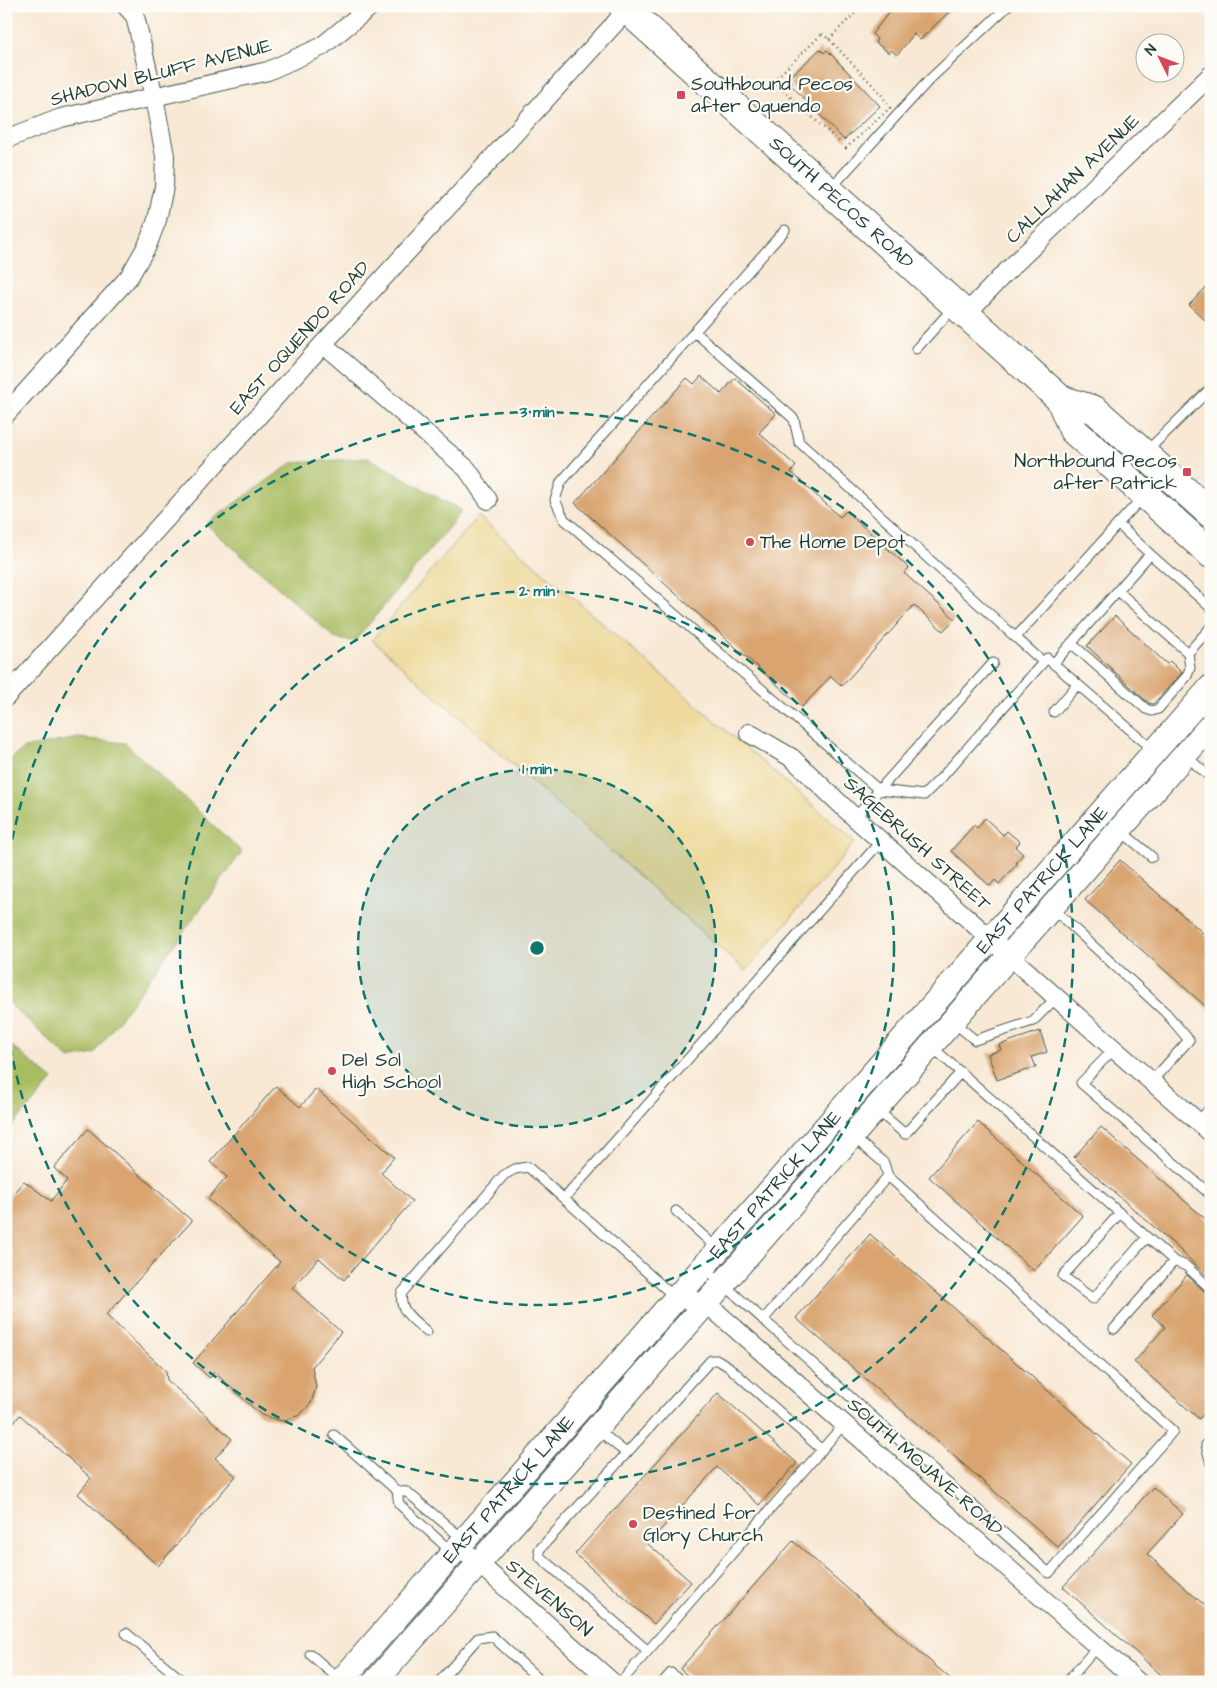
<svg xmlns="http://www.w3.org/2000/svg" width="1217" height="1688" font-family="'Architects Daughter',sans-serif">
  <style>
    .green { fill: #a8bc61; stroke: #647c4a }
    .sand { fill: #eeda9e; stroke: #868c69 }
    .building { fill: #d9a470 }
    .lines { fill: none; stroke-linecap: round; stroke-linejoin: round }
    .service-casing { stroke: #40574c; stroke-width: 11 }
    .minor-casing { stroke: #40574c; stroke-width: 20 }
    .secondary-casing { stroke: #40574c; stroke-width: 26 }
    .primary-casing { stroke: #40574c; stroke-width: 30 }
    .path { stroke: #40574c; stroke-width: 2.5; stroke-dasharray: 1 4; stroke-linecap: butt }
    .service { stroke: #fff; stroke-width: 9 }
    .minor { stroke: #fff; stroke-width: 18 }
    .secondary { stroke: #fff; stroke-width: 24 }
    .primary { stroke: #fff; stroke-width: 28 }
    .ring { fill: none; stroke: #0f766e; stroke-width: 2.5; stroke-dasharray: 9 6 }
    .poi-dot { fill: #d1495b; stroke: #fdfcf7; stroke-width: 2 }
    .labels { text-anchor: middle; dominant-baseline: central; stroke-width: 4.5; stroke-linejoin: round; paint-order: stroke }
    .street-label { font-size: 19px; fill: #1f3d34; stroke: #fdfcf7 }
    .poi-label { font-size: 19px; fill: #1f3d34; stroke: #fdfcf7; text-anchor: start }
    .centre { fill: #0f766e; stroke: #fdfcf7; stroke-width: 2.5 }
    .ring-label { font-size: 15px; text-anchor: middle; font-weight: bold; fill: #0f766e; stroke: #fdfcf7; stroke-width: 4.5; stroke-linejoin: round; paint-order: stroke }
  </style>
  <rect width="100%" height="100%" fill="#fdfcf7"/>
  <filter id="ink" filterUnits="userSpaceOnUse"><feTurbulence type="fractalNoise" baseFrequency=".02" numOctaves="2"/><feDisplacementMap in="SourceGraphic" scale="10" xChannelSelector="R" yChannelSelector="G"/><feConvolveMatrix kernelMatrix="1 2 1 2 8 2 1 2 1" color-interpolation-filters="sRGB"/></filter>
  <filter id="wash" filterUnits="userSpaceOnUse"><feTurbulence type="fractalNoise" baseFrequency=".0096" numOctaves="4" result="noise"/><feDisplacementMap in="SourceGraphic" scale="20" xChannelSelector="R" yChannelSelector="G"/><feGaussianBlur stdDeviation="1.12" result="paint"/><feColorMatrix in="noise" values="0 0 0 0 0 0 0 0 0 0 0 0 0 0 0 0 0 1.4 0 .05"/><feComposite in="paint" operator="in"/></filter>
  <g filter="url(#wash)">
    <rect width="100%" height="100%" fill="#f8e8d4"/>
    <path class="green" d="M369 458 462 511 355 641 336 639 206 524 292 463Z
      M78 738 125 743 242 852 94 1054 69 1059 15 1009 6 998V763L24 748Z
      M6 1041 53 1080 6 1133Z"/>
    <path class="sand" d="M478 516 855 842 746 971 372 640Z"/>
    <g id="blocks">
      <path class="building" d="M894 6H955L920 40 914 34 897 55 891 50 889 53 875 42 877 39 872 34Z
        M820 49 824 53 827 50 880 106 844 140 791 85 793 82 789 78Z
        M1211 282V326L1189 305Z
        M701 376 721 394 735 378 776 414 759 433 796 466 791 472 840 517 846 511 909 568 904 573 955 619 943 631 914 605 842 686 831 676 802 707 575 503 687 378 694 384Z
        M1115 616 1167 664 1170 661 1182 673 1153 704 1149 703 1144 699 1087 646Z
        M985 818 1003 835 1007 831 1020 842 1015 847 1023 854 1016 862 1017 864 999 884 995 880 990 886 951 851 974 825 977 828Z
        M1120 860 1211 940V1011L1085 900Z
        M1040 1031 1047 1052 1032 1057 1036 1067 997 1080 988 1054 1001 1050 999 1045Z
        M276 1086 300 1107 316 1089 394 1157 381 1173 412 1201 344 1280 319 1258 292 1288 341 1332 312 1367 316 1387 311 1403 300 1415 282 1421 261 1415 214 1372 210 1378 193 1363 280 1262 208 1199 227 1177 210 1162Z
        M978 1122 1083 1216 1034 1271 929 1177Z
        M1101 1127 1211 1224V1280L1177 1247 1074 1157Z
        M88 1129 192 1221 106 1315 166 1371 167 1380 232 1439 215 1458 236 1476 158 1566 78 1494 91 1478 20 1415 6 1432V1201L24 1181 51 1201 67 1180 54 1168Z
        M870 1234 1131 1464 1058 1547 796 1318Z
        M1187 1275 1207 1294 1211 1295V1406L1199 1419 1134 1362 1165 1327 1152 1315Z
        M718 1393 797 1463 759 1505 717 1467 648 1544 691 1582 654 1624 575 1554Z
        M1153 1487 1183 1514 1147 1554 1211 1611V1670L1200 1682H1169L1063 1587Z
        M793 1541 954 1682H695L680 1669Z"/>
    </g>
  </g>
  <g filter="url(#ink)">
    <use href="#blocks" fill-opacity="0" stroke="#40574c" stroke-width="1"/>
    <g class="lines">
      <defs>
        <path id="service" d="M831 188 929 80 1008 6
          M785 230 561 482 555 500 564 519 879 790 855 818
          M695 332 794 419 799 442 1043 662
          M916 349 953 308
          M1146 452 1211 388
          M1118 524 1143 497
          M1118 591 1188 653 1211 627
          M1016 637 1118 524 1150 554
          M1071 643 1146 709 1152 711 1158 709 1187 676 1190 668 1188 653
          M993 663 879 790 924 795 942 777 1047 658 1155 751
          M1053 664 1150 554 1211 608
          M1054 712 1077 685
          M1185 755 1211 778
          M1121 831 1152 857
          M1052 908 1166 1013 1189 1040 1151 1082
          M952 1021 975 1040 1033 1021 1057 997
          M931 1046 1174 1261 1114 1329
          M1114 1049 1081 1083 1211 1195
          M876 1109 905 1134 961 1072
          M833 1120 884 1163 888 1176
          M1198 1122 1211 1107
          M564 1199 881 841
          M676 1211 719 1250
          M1120 1213 1063 1276 1093 1299 1147 1237
          M1174 1261 1186 1266 1211 1289
          M704 1267 1049 1573 1173 1431 888 1176 763 1320
          M427 1332C415 1321 398 1311 402 1293L504 1175 515 1169 528 1167 676 1298
          M597 1429 626 1453
          M334 1435 397 1491 407 1492 457 1534 459 1546 444 1545 399 1504 397 1491
          M1211 1440 1206 1445 1211 1464
          M126 1633 184 1682
          M648 1651 540 1557 539 1550 711 1360H718L729 1367 822 1450
          M310 1654 340 1680
          M439 1682 478 1638 492 1636 542 1682
          M621 1682 844 1424
          M663 1682 671 1673 681 1682
          M1067 1682 1098 1646"/>
        <path id="minor" d="M6 139 61 118 268 71 321 47 371 6
          M966 314 1003 275 1211 75
          M323 344 467 469 488 500
          M6 414 129 277 147 246 157 220 164 187 165 156 154 97 135 16 126 6
          M6 697 323 344 627 10
          M749 733 792 758 855 818 1114 1049 1211 1133
          M676 1298 706 1303 1138 1682
          M459 1546 612 1682"/>
        <g id="secondary">
          <path id="s1" d="M340 1682 1211 687"/>
          <path d="M375 1682 1211 725"/>
        </g>
        <g id="primary">
          <path id="s2" d="M623 6 1060 399 1095 410 1211 514"/>
          <path d="M1060 399 1073 430 1211 554"/>
        </g>
      </defs>
      <use href="#service" class="service-casing"/>
      <use href="#minor" class="minor-casing"/>
      <use href="#secondary" class="secondary-casing"/>
      <use href="#primary" class="primary-casing"/>
      <path class="path" d="M822 34 829 39 881 94 890 108 846 148 773 81Z
        M829 39 862 6"/>
      <use href="#service" class="service"/>
      <use href="#minor" class="minor"/>
      <use href="#secondary" class="secondary"/>
      <use href="#primary" class="primary"/>
    </g>
  </g>
  <circle cx="537" cy="948" r="179" fill="#0f766e" fill-opacity=".12"/>
  <g class="ring">
    <circle cx="537" cy="948" r="179"/>
    <circle cx="537" cy="948" r="357"/>
    <path d="M7 869A536 536 0 1 1 7 1027"/>
  </g>
  <g class="poi-dot">
    <rect x="676" y="90" width="10" height="10" rx="2.5"/>
    <rect x="1182" y="467" width="10" height="10" rx="2.5"/>
    <circle cx="750" cy="542" r="5"/>
    <circle cx="332" cy="1071" r="5"/>
    <circle cx="633" cy="1524" r="5"/>
  </g>
  <g class="labels">
    <g class="street-label">
      <text transform="translate(161 73) rotate(-14)">SHADOW BLUFF AVENUE</text>
      <text transform="translate(1073 179) rotate(-44)">CALLAHAN AVENUE</text>
      <text stroke="none"><textPath href="#s2" startOffset="294">SOUTH PECOS ROAD</textPath></text>
      <text transform="translate(300 338) rotate(-48)">EAST OQUENDO ROAD</text>
      <text transform="translate(917 844) rotate(42)">SAGEBRUSH STREET</text>
      <text stroke="none"><textPath href="#s1" startOffset="1066">EAST PATRICK LANE</textPath></text>
      <text stroke="none"><textPath href="#s1" startOffset="661">EAST PATRICK LANE</textPath></text>
      <text transform="translate(925 1467) rotate(41)">SOUTH MOJAVE ROAD</text>
      <text stroke="none"><textPath href="#s1" startOffset="256">EAST PATRICK LANE</textPath></text>
      <text transform="translate(549 1598) rotate(41)">STEVENSON</text>
    </g>
    <g class="poi-label">
      <text x="691" y="84">Southbound Pecos<tspan x="691" dy="22">after Oquendo</tspan></text>
      <text x="1177" y="461" text-anchor="end">Northbound Pecos<tspan x="1177" dy="22">after Patrick</tspan></text>
      <text x="760" y="542">The Home Depot</text>
      <text x="342" y="1060">Del Sol<tspan x="342" dy="22">High School</tspan></text>
      <text x="643" y="1513">Destined for<tspan x="643" dy="22">Glory Church</tspan></text>
    </g>
  </g>
  <circle cx="537" cy="948" r="8" class="centre"/>
  <g class="ring-label">
    <text x="537" y="417">3 min</text>
    <text x="537" y="596">2 min</text>
    <text x="537" y="774">1 min</text>
  </g>
  <rect width="1217" height="1688" fill="none" stroke="#fdfcf7" stroke-width="25"/>
  <g transform="translate(1160 58) rotate(312)"><circle r="24" fill="#fdfcf7" stroke="#a4b0a9"/>
  <path d="M0-4L9 19L0 12L-9 19Z" fill="#d1495b"/>
  <text y="-8" font-size="14" font-weight="bold" text-anchor="middle" fill="#1f3d34">N</text>
  </g>
</svg>
